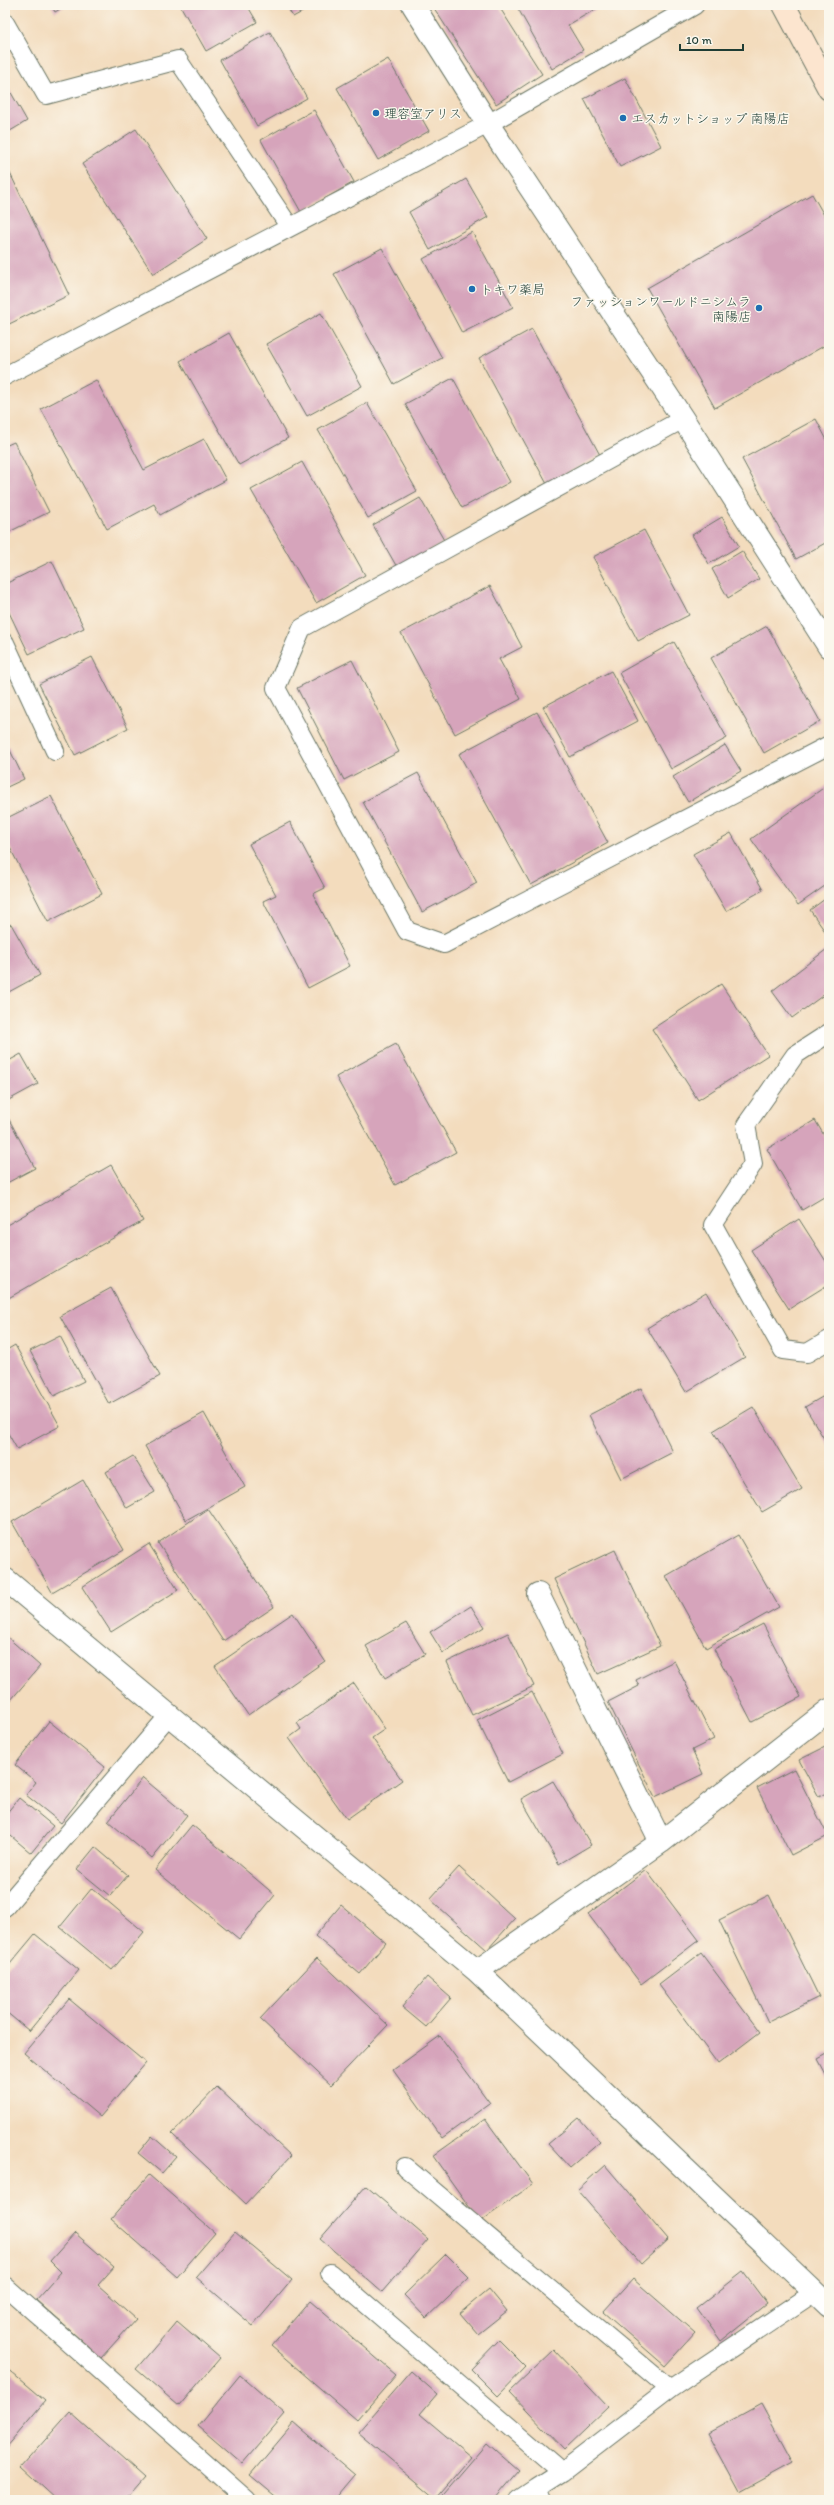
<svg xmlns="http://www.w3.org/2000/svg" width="834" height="2505" font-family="Itim,'Klee One',sans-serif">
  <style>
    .building { fill: #d6a4bb }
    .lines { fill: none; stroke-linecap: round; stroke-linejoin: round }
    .lane-casing { stroke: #697564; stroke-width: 20 }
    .street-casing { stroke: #697564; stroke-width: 24 }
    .secondary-casing { stroke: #697564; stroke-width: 24 }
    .lane { stroke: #fff; stroke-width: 18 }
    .street { stroke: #fff; stroke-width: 22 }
    .secondary { stroke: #fce5cf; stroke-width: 22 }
    .poi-dot { fill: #1f6fb2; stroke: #fbf7ec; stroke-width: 1.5 }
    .labels { text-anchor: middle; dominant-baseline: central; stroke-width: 3; stroke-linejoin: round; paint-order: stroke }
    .poi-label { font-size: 13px; fill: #1f3d34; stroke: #fbf7ec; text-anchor: start }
  </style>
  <rect width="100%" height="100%" fill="#fbf7ec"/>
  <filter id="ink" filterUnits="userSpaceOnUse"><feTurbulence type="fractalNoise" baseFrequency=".025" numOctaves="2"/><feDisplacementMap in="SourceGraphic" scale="8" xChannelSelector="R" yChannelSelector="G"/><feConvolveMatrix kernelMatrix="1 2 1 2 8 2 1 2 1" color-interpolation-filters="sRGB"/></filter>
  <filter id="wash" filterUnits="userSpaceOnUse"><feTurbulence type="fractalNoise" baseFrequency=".012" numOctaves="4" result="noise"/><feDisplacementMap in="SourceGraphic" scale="16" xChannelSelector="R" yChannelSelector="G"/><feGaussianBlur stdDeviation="0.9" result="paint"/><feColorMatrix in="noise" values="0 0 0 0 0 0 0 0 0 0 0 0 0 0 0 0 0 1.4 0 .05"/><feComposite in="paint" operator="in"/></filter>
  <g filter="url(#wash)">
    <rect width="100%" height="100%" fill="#f3dcbd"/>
    <g id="blocks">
      <path class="building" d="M51 5H67L55 12Z
        M180 5H247L257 22 206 51Z
        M286 5H315L293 17Z
        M432 5H498L542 74 496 104Z
        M516 5H594L596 9 568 25 583 50 552 69Z
        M270 32 307 98 257 126 220 60Z
        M388 59 429 131 378 160 337 88Z
        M625 78 661 146 620 167 584 99Z
        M5 82 27 121 5 134Z
        M314 110 354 182 301 212 261 140Z
        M136 129 207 239 153 274 82 164Z
        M5 163 69 295 5 326Z
        M466 179 488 217 430 250 409 212Z
        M812 194 829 224V343L715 408 647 288Z
        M472 232 513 307 462 333 423 259Z
        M382 248 442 358 394 384 334 274Z
        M321 313 362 386 307 416 266 344Z
        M532 329 600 455 547 484 479 358Z
        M229 333 288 438 239 465 180 361Z
        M453 378 510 482 462 508 405 404Z
        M96 380 144 470 204 439 226 480 160 515 154 504 107 529 41 409Z
        M367 403 417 491 368 518 318 430Z
        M816 419 829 444V541L796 559 742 459Z
        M14 442 49 512 5 534V446Z
        M302 462 365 575 316 603 251 490Z
        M420 498 445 542 398 569 373 525Z
        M722 517 739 546 709 564 692 535Z
        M644 530 689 615 638 641 593 557Z
        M742 551 759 579 728 598 712 569Z
        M52 561 84 628 29 654 5 604V584Z
        M490 586 522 647 499 659 521 699 455 734 401 633Z
        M767 626 820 721 764 753 711 658Z
        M674 642 727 738 671 769 619 673Z
        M92 657 128 728 75 755 39 684Z
        M352 660 399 752 344 780 297 688Z
        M611 671 638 721 570 757 543 707Z
        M537 712 608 843 531 885 459 754Z
        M725 745 741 771 688 802 673 777Z
        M8 746 24 779 5 788V748Z
        M418 773 477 883 422 912 363 802Z
        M829 784V883L798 905 751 839Z
        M51 796 102 894 48 922 5 838V819Z
        M290 822 325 888 313 894 350 966 308 988 263 901 276 895 249 844Z
        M731 833 763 890 726 911 693 854Z
        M829 896V937L810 910Z
        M11 924 40 975 5 994V928Z
        M827 949 829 991 792 1018 772 991Z
        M721 984 768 1055 698 1100 652 1029Z
        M396 1044 456 1152 395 1185 336 1077Z
        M21 1054 38 1084 5 1102V1063Z
        M5 1112 35 1168 5 1184Z
        M815 1120 829 1144V1194L802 1210 767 1149Z
        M111 1165 143 1221 5 1300V1226Z
        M799 1219 829 1266V1284L789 1309 751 1250Z
        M111 1288 160 1376 109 1404 60 1316Z
        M706 1292 745 1357 686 1392 647 1328Z
        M60 1336 84 1381 54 1396 30 1351Z
        M15 1345 60 1426 17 1449 5 1428V1351Z
        M641 1388 673 1452 621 1479 589 1415Z
        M829 1393V1447L805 1407Z
        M753 1407 802 1489 762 1512 713 1431Z
        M204 1413 245 1487 186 1520 145 1446Z
        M133 1456 155 1492 127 1508 106 1472Z
        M83 1480 124 1550 52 1592 12 1522Z
        M208 1509 274 1607 223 1641 158 1543Z
        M738 1535 779 1607 706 1648 666 1576Z
        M149 1544 178 1590 111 1632 82 1587Z
        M615 1550 660 1646 598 1674 554 1579Z
        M471 1606 484 1627 443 1653 430 1632Z
        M293 1613 325 1661 248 1715 215 1666Z
        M406 1623 425 1654 385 1678 366 1646Z
        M763 1624 801 1697 752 1722 714 1649Z
        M508 1633 534 1686 472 1715 447 1662Z
        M6 1636 40 1666 10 1701 5 1696Z
        M674 1661 714 1739 692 1750 703 1774 655 1797 608 1702 639 1686 636 1680Z
        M354 1683 385 1729 372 1738 402 1780 347 1819 289 1738 301 1729 297 1723Z
        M532 1692 563 1754 508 1782 477 1720Z
        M49 1721 105 1767 61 1823 26 1795 36 1782 15 1765Z
        M829 1745V1791L819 1797 799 1760Z
        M794 1769 828 1836 791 1855 757 1788Z
        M143 1778 187 1815 152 1858 108 1821Z
        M553 1781 591 1845 559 1864 521 1799Z
        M19 1798 53 1826 31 1853 5 1831V1815Z
        M192 1825 275 1895 239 1939 155 1870Z
        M95 1847 128 1875 110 1896 77 1869Z
        M459 1867 515 1919 487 1950 430 1899Z
        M646 1870 699 1940 641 1984 588 1914Z
        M92 1888 144 1932 112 1970 60 1927Z
        M769 1895 819 1997 768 2022 719 1920Z
        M341 1905 386 1943 360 1974 315 1936Z
        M35 1934 79 1970 29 2031 5 2011V1970Z
        M701 1953 760 2032 718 2064 659 1985Z
        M317 1958 388 2025 331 2085 260 2019Z
        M427 1977 451 1998 426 2027 402 2007Z
        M69 1999 146 2063 100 2117 24 2053Z
        M440 2036 490 2103 442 2138 393 2070Z
        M829 2053V2080L818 2059Z
        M217 2087 291 2156 246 2204 172 2134Z
        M579 2118 600 2142 570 2168 548 2144Z
        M485 2119 533 2184 480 2222 433 2156Z
        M152 2136 176 2157 162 2173 138 2153Z
        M605 2165 668 2239 641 2264 577 2190Z
        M149 2175 215 2233 177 2277 111 2219Z
        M366 2186 428 2239 382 2292 320 2239Z
        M235 2232 292 2280 253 2326 196 2277Z
        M75 2233 114 2267 98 2285 136 2319 101 2358 36 2300 61 2272 50 2261Z
        M446 2254 469 2277 426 2318 404 2295Z
        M743 2272 767 2304 721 2341 697 2308Z
        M633 2279 695 2333 665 2366 603 2312Z
        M489 2289 507 2311 478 2334 460 2313Z
        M310 2301 396 2375 357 2420 271 2346Z
        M177 2321 220 2358 179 2406 136 2369Z
        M499 2340 526 2367 498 2396 471 2369Z
        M554 2350 608 2407 564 2449 510 2392Z
        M5 2367 45 2401 5 2448Z
        M411 2371 437 2394 420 2414 471 2457 436 2498 358 2432Z
        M240 2375 285 2414 242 2464 198 2426Z
        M761 2404 793 2463 740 2492 708 2433Z
        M70 2412 144 2478 125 2500H57L21 2467Z
        M294 2423 355 2475 334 2500H280L250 2475Z
        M487 2443 519 2471 494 2500H438Z"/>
    </g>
  </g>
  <g filter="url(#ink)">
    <use href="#blocks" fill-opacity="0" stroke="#697564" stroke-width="1"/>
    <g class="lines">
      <defs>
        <path id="lane" d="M5 23 46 95 178 60 289 226
          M5 376 488 124 695 5
          M683 419 302 628 276 688 407 931 444 944 829 745
          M5 643 55 751
          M829 1033 795 1055 746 1125 753 1164 713 1225 783 1350 807 1353 829 1340
          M5 1907 170 1714
          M405 2167 670 2389
          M330 2273 562 2472
          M5 2286 247 2500
          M519 2500 537 2488
          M542 2500 537 2488 562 2472 670 2389 815 2292"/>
        <path id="street" d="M413 5 488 124 683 419 829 647
          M5 1579 477 1971 829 2306
          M538 1594 661 1842
          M477 1971 661 1842 829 1710"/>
        <path id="secondary" d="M784 5 829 89"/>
      </defs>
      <use href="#lane" class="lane-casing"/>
      <use href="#street" class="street-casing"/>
      <use href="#secondary" class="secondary-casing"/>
      <use href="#lane" class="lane"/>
      <use href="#street" class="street"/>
      <use href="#secondary" class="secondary"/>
    </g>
  </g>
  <g class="poi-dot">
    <circle cx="376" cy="113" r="4"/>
    <circle cx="623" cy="118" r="4"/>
    <circle cx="472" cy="289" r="4"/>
    <circle cx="759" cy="308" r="4"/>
  </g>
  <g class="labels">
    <g class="poi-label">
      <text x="384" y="113">理容室アリス</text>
      <text x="631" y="118">エスカットショップ 南陽店</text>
      <text x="480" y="289">トキワ薬局</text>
      <text x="751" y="301" text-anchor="end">ファッションワールドニシムラ<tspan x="751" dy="15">南陽店</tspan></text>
    </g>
  </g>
  <rect width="834" height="2505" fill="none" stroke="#fbf7ec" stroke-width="20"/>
  <path d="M680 44v6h63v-6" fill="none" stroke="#1f3d34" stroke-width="2"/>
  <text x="686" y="44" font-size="12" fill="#1f3d34" stroke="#fbf7ec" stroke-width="3" paint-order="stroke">10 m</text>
</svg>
